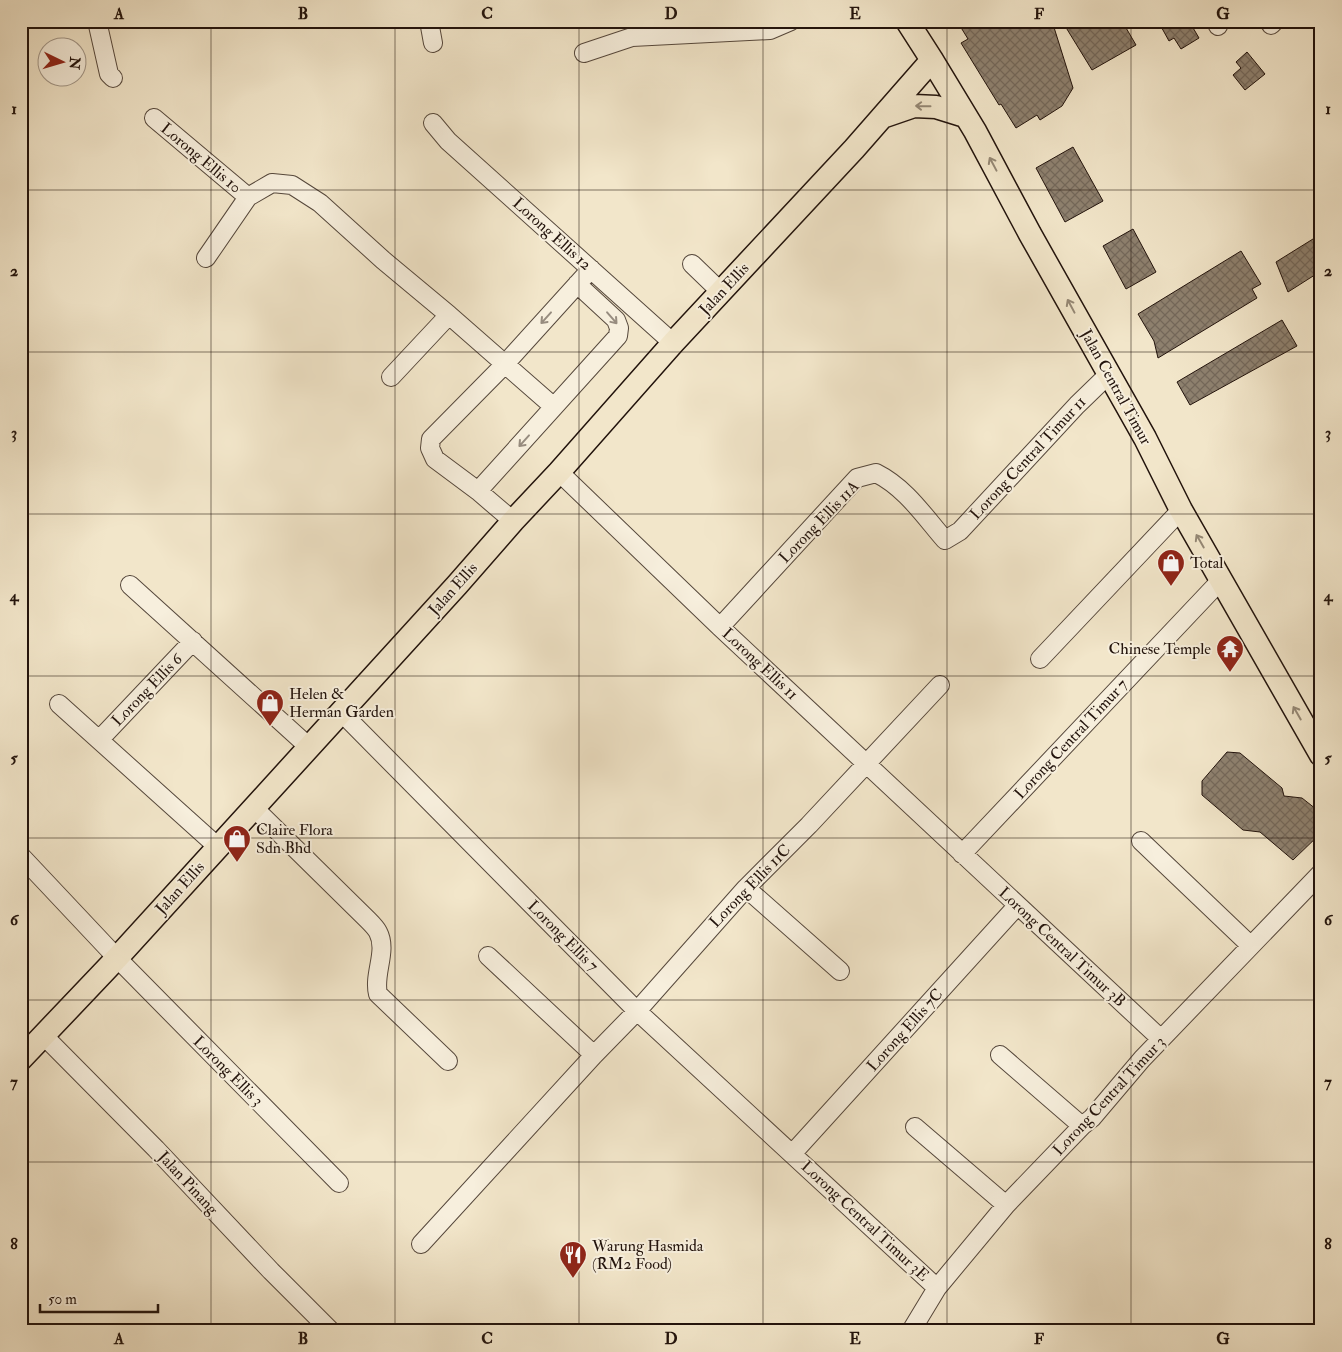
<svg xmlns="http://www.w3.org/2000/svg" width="1342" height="1352" font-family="'IM FELL Double Pica',serif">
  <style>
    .building { fill: url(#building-cross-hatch); stroke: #22130c }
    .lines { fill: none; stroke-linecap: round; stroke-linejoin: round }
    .minor-casing { stroke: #56483c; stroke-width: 20 }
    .major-casing { stroke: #22130c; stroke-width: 25 }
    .minor { stroke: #f7efdd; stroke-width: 18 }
    .major { stroke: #f2e6ca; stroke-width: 22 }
    .oneway { stroke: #948774 }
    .oneway2 { stroke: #978c7f }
    .grid { fill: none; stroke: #22130c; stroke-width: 1; stroke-opacity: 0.55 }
    .labels { text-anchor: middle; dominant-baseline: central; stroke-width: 4; stroke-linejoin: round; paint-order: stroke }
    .street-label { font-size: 16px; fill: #22130c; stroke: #f7efdd }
    .poi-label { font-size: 16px; fill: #22130c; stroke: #f7efdd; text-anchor: start }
    .neatline { fill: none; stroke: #22130c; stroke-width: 2 }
    .grid-label { font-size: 16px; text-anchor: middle; font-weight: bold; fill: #22130c }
  </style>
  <defs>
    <pattern id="building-cross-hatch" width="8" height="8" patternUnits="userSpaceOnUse" patternTransform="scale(1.25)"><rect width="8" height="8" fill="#8e816f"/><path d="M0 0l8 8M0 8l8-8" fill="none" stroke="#74685a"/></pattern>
  </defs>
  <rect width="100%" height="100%" fill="#f2e6ca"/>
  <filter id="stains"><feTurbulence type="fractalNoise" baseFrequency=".004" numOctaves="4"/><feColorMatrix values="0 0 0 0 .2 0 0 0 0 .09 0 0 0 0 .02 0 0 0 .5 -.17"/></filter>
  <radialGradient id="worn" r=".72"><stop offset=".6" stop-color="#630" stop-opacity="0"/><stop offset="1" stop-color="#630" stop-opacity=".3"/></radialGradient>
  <path class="building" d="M957 21H983L986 26 994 21H1052L1073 88 1062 106 1040 120 1037 115 1016 128 1001 104 999 105 961 43 968 39Z
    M1062 21H1122L1136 45 1092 70Z
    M1158 21H1189L1199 38 1181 49 1174 38 1169 41Z
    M1247 52 1265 74 1245 90 1233 75 1241 68 1236 62Z
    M1073 147 1103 201 1065 222 1036 168Z
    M1133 229 1156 272 1126 289 1103 246Z
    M1321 234V271L1288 292 1276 262Z
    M1241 251 1261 284 1252 289 1257 298 1158 358 1154 341 1138 314Z
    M1282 320 1297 346 1190 405 1177 382Z
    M1227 752 1240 753 1282 788 1284 796 1302 798 1321 813V833L1293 860 1260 832 1243 830 1202 795V781Z"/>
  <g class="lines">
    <defs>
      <path id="minor" d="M97 21 109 74 113 78
        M429 21 433 43
        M1216 21 1218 26
        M1271 25 1275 21
        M584 53 632 37 770 30 791 21
        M154 118 248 197
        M433 123 448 141 673 343
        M206 258 248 197 272 183 292 185 320 203 383 260 449 315 554 407
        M692 264 721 292
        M391 377 449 315
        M559 472 720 627 1161 1039
        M478 491 618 336 619 328 616 320 577 284
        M513 521 478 491 435 459 430 448 431 439 505 364 591 269
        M130 585 309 747
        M720 627 857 478 876 473C906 488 924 516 945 540L960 531 1077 405 1109 374
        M1040 659 1181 510
        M59 704 218 847
        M341 712 637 1011 937 1288
        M100 739 193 641
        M253 807 368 920C371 923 376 928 378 932 388 951 373 974 378 994L448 1061
        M1141 841 1250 945
        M962 854 1222 579
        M21 856 117 958 339 1183
        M746 888 840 971
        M488 956 594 1055
        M43 1035 156 1149 271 1271 331 1331
        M1000 1055 1082 1126
        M915 1127 1006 1205
        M792 1154 1017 906
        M421 1244 594 1055 637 1011 746 888 809 825 940 685
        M911 1331 937 1288 1006 1205 1082 1126 1092 1118 1142 1059 1321 873"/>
      <path id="major" d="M907 21 932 60 975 131 1030 234 1145 438 1181 510 1321 755
        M882 117 914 106 936 107 965 116
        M21 1059 117 958 457 585 513 521 559 472 673 343 854 149 932 60"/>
    </defs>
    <use href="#minor" class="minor-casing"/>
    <use href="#major" class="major-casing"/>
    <use href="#minor" class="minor"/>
    <use href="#major" class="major"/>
  </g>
  <defs><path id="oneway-shaft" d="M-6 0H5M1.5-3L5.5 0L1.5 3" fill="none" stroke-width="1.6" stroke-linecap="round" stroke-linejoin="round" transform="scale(1.25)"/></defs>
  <g class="oneway">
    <use href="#oneway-shaft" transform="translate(923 106) rotate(-179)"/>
    <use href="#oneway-shaft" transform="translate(993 164) rotate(-118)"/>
    <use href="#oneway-shaft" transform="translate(1071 306) rotate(-118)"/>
    <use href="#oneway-shaft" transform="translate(1200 541) rotate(-120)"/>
    <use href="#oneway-shaft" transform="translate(1297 713) rotate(-120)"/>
  </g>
  <g class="oneway2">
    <use href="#oneway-shaft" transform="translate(546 318) rotate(132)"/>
    <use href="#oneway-shaft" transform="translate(612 318) rotate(49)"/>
    <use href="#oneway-shaft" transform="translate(524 441) rotate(132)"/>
  </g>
  <path class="grid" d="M211 21V1331M395 21V1331M579 21V1331M763 21V1331M947 21V1331M1131 21V1331M21 190H1321M21 352H1321M21 514H1321M21 676H1321M21 838H1321M21 1000H1321M21 1162H1321"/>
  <defs>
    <symbol id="shop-pin" viewBox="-11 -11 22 30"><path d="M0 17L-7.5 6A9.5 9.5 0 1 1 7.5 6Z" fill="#8f2418" stroke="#f7efdd"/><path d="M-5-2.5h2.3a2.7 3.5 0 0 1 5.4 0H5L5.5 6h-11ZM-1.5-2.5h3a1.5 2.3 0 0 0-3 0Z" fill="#fff"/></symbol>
    <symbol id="temple-pin" viewBox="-11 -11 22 30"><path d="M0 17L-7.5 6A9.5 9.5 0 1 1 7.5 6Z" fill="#8f2418" stroke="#f7efdd"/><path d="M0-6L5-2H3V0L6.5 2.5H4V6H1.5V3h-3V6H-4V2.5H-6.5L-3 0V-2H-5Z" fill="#fff"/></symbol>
    <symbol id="restaurant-pin" viewBox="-11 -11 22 30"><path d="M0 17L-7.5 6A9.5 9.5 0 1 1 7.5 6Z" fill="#8f2418" stroke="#f7efdd"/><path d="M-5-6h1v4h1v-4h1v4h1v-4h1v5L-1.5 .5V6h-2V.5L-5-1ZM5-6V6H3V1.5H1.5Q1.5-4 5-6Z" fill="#fff"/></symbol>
  </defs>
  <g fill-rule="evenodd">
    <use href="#shop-pin" x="1155" y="547" width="32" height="43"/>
    <use href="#temple-pin" x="1214" y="633" width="32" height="43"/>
    <use href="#shop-pin" x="254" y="687" width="32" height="43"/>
    <use href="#shop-pin" x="221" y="823" width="32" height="43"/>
    <use href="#restaurant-pin" x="557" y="1239" width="32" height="43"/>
  </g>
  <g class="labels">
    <g class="street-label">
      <text transform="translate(201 158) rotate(40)">Lorong Ellis 10</text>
      <text transform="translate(552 234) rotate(42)">Lorong Ellis 12</text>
      <text transform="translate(724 289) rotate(-47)">Jalan Ellis</text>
      <text transform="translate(1116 387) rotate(61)">Jalan Central Timur</text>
      <text transform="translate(1028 458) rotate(-47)">Lorong Central Timur 11</text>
      <text transform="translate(819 522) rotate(-46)">Lorong Ellis 11A</text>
      <text transform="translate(453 589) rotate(-48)">Jalan Ellis</text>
      <text transform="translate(760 664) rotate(43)">Lorong Ellis 11</text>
      <text transform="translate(147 690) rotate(-46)">Lorong Ellis 6</text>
      <text transform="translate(1071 739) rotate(-47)">Lorong Central Timur 7</text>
      <text transform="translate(750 886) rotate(-46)">Lorong Ellis 11C</text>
      <text transform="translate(180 888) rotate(-48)">Jalan Ellis</text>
      <text transform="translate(563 936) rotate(45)">Lorong Ellis 7</text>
      <text transform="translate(1062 947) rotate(43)">Lorong Central Timur 3B</text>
      <text transform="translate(905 1030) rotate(-48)">Lorong Ellis 7C</text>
      <text transform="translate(228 1071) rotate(45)">Lorong Ellis 3</text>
      <text transform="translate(1109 1096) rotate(-47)">Lorong Central Timur 3</text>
      <text transform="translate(188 1183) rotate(47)">Jalan Pinang</text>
      <text transform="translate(865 1221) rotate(43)">Lorong Central Timur 3E</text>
    </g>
    <g class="poi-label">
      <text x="1190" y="563">Total</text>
      <text x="1211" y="649" text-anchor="end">Chinese Temple</text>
      <text x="289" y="694">Helen &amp;<tspan x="289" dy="18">Herman Garden</tspan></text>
      <text x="256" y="830">Claire Flora<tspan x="256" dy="18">Sdn Bhd</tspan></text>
      <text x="592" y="1246">Warung Hasmida<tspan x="592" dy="18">(RM2 Food)</tspan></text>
    </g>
  </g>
  <rect width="1342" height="1352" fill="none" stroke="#f2e6ca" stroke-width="55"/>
  <g transform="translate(62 62) rotate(95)"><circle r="24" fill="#f7efdd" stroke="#a29789"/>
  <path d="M0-4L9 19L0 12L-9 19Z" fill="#8f2418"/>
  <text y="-8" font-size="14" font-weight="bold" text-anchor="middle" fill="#22130c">N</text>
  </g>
  <path d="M40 1304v8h118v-8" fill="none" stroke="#22130c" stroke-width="2.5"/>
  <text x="48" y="1304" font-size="15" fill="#22130c" stroke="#f7efdd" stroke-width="4" paint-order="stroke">50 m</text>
  <rect x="28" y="28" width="1286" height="1296" class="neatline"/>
  <g class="grid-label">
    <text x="119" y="19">A</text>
    <text x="303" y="19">B</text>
    <text x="487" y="19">C</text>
    <text x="671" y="19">D</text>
    <text x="855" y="19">E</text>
    <text x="1039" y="19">F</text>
    <text x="1223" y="19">G</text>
    <text x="14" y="114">1</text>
    <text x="1328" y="114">1</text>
    <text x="14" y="276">2</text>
    <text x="1328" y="276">2</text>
    <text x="14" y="438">3</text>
    <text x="1328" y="438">3</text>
    <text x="14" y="601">4</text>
    <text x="1328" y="601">4</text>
    <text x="14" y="763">5</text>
    <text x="1328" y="763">5</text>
    <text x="14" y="925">6</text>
    <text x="1328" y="925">6</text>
    <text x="14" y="1087">7</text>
    <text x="1328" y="1087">7</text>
    <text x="14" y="1249">8</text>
    <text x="1328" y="1249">8</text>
    <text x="119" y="1344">A</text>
    <text x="303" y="1344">B</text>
    <text x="487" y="1344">C</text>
    <text x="671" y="1344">D</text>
    <text x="855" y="1344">E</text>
    <text x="1039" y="1344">F</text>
    <text x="1223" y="1344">G</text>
  </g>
  <rect width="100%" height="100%" filter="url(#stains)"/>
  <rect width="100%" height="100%" fill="url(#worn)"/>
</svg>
